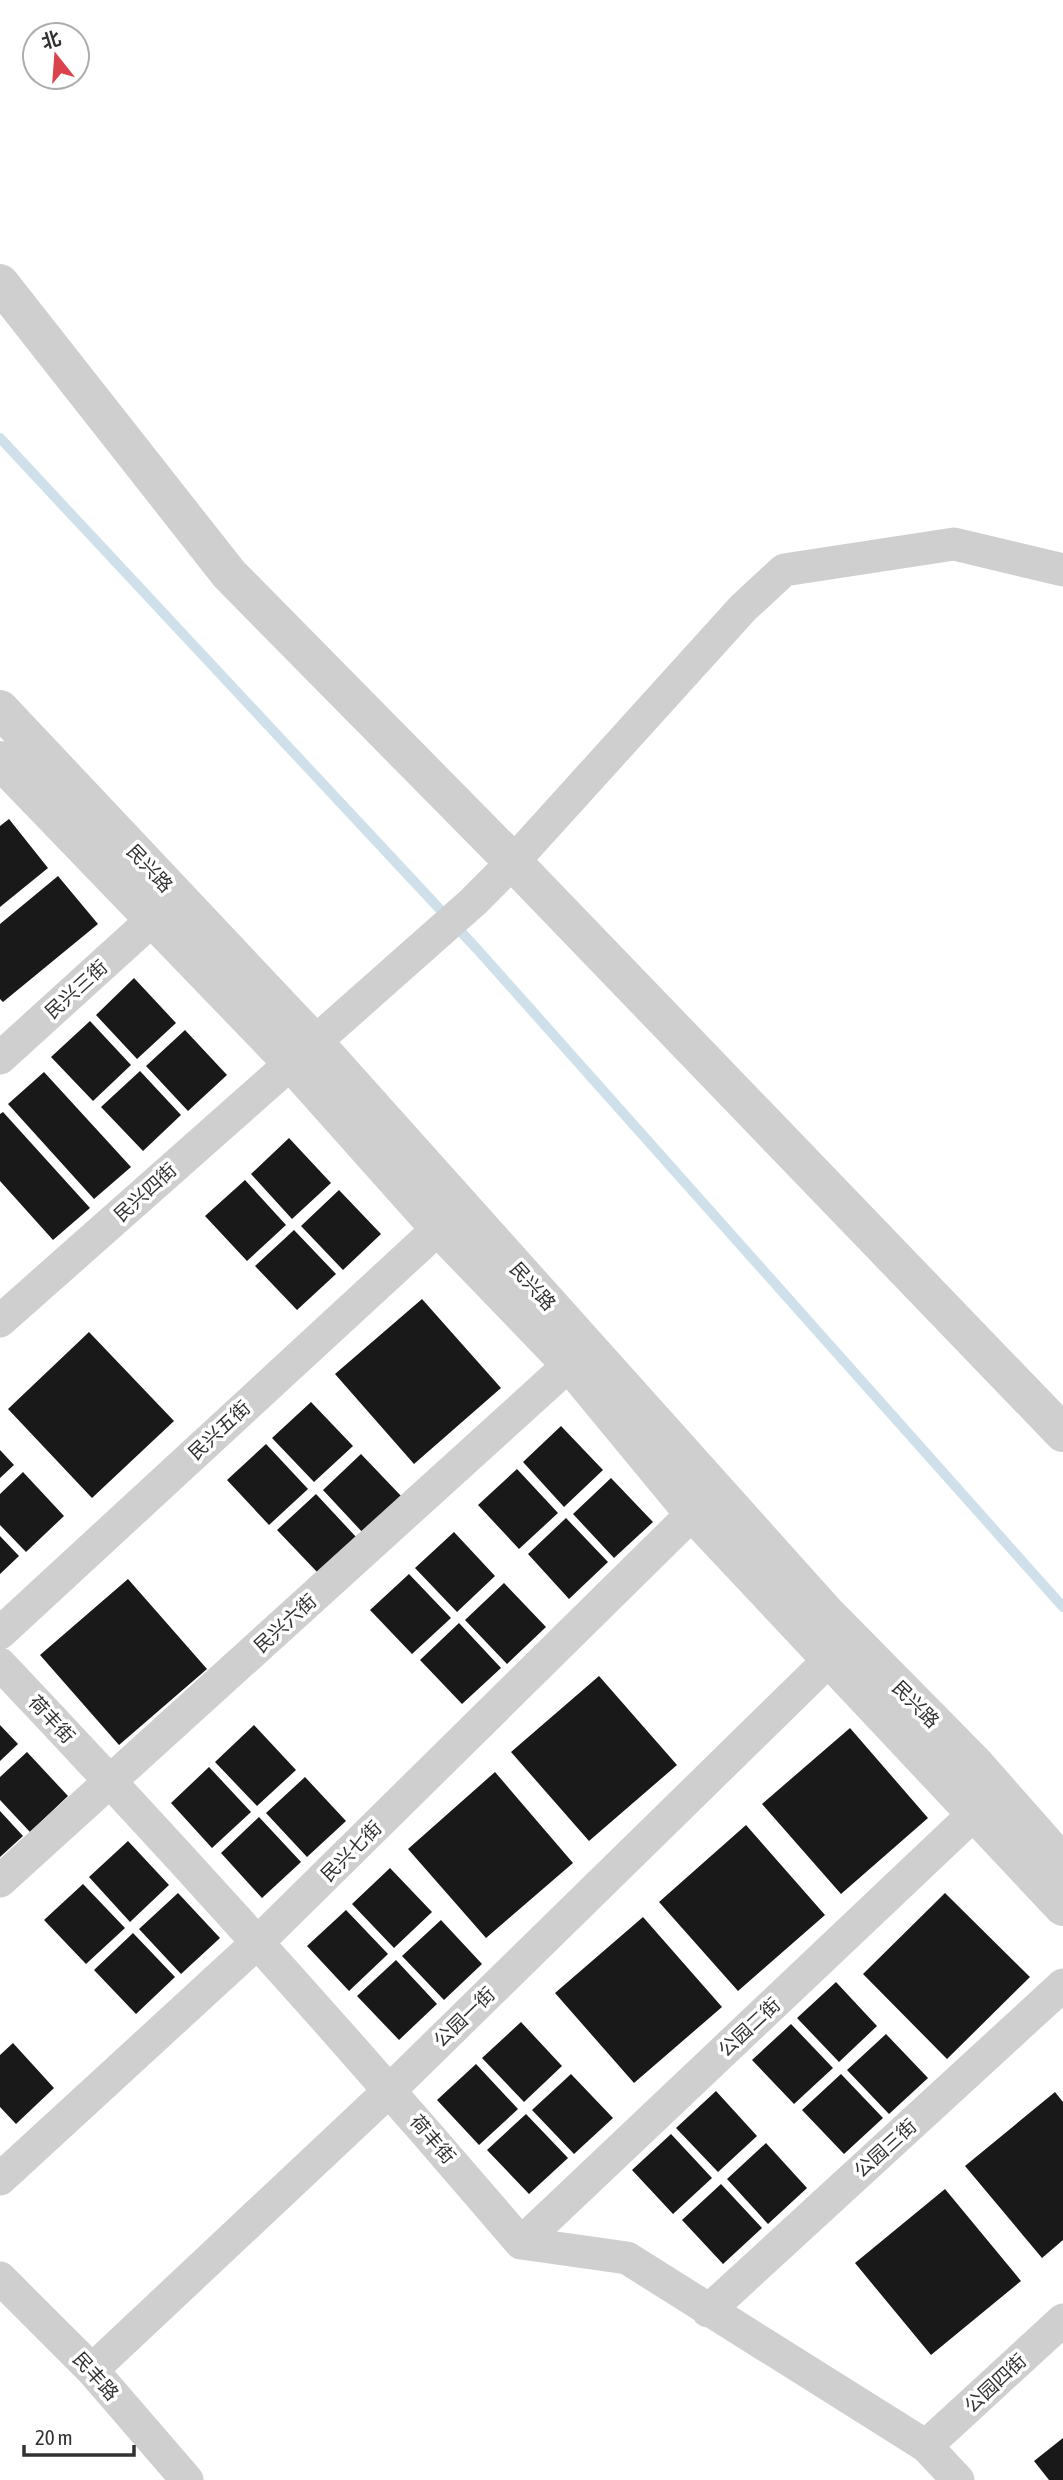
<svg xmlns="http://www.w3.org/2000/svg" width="1063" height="2480" font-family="'Asap Condensed','Noto Sans SC',sans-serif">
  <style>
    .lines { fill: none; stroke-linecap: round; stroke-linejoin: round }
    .stream { stroke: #cfe0eb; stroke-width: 10 }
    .building { fill: #191919 }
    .minor { stroke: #cfcfcf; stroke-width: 33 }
    .tertiary { stroke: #cfcfcf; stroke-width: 38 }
    .labels { text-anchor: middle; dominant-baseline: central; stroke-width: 7; stroke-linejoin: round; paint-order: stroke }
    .street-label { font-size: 19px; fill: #323232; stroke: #fff }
  </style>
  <rect width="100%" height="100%" fill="#fff"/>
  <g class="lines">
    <path class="stream" d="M0 438 477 949 1063 1607"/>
  </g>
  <path class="building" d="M9 819 48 868 0 907V826Z
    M58 876 98 924 3 1002 0 999V924Z
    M134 978 176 1023 137 1059 96 1015Z
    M90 1021 131 1065 93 1101 51 1057Z
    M185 1030 227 1075 188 1111 146 1066Z
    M140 1071 181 1115 143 1151 101 1107Z
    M44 1072 131 1167 94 1199 8 1104Z
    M3 1112 90 1208 53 1240 0 1181V1114Z
    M289 1138 331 1183 292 1219 251 1174Z
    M245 1180 286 1225 247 1261 205 1216Z
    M339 1190 381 1234 343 1270 301 1226Z
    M294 1230 336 1274 297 1310 255 1266Z
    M422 1299 501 1388 414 1464 335 1374Z
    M89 1332 174 1421 92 1498 8 1409Z
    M311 1402 353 1446 314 1482 272 1438Z
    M561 1426 603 1470 564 1507 523 1462Z
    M266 1444 308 1489 269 1525 227 1480Z
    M0 1450 14 1465 0 1478Z
    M361 1454 403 1498 364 1534 323 1490Z
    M517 1469 558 1513 519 1549 478 1505Z
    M23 1472 64 1516 26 1552 0 1525V1494Z
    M611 1478 653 1522 614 1558 573 1514Z
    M316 1494 357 1538 319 1574 277 1530Z
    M566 1518 608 1562 569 1599 528 1554Z
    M454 1532 495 1576 457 1612 415 1568Z
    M0 1536 19 1556 0 1574Z
    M409 1574 451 1618 412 1654 370 1610Z
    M128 1579 207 1669 119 1745 40 1655Z
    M504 1583 546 1627 507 1664 465 1620Z
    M459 1623 501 1668 462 1704 420 1660Z
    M599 1676 677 1765 589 1841 511 1752Z
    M0 1725 18 1744 0 1761Z
    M254 1725 296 1770 257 1806 215 1762Z
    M850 1728 928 1818 841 1894 762 1804Z
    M27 1752 68 1796 30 1832 0 1800V1777Z
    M209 1767 251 1812 212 1848 171 1803Z
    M495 1772 573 1863 486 1938 408 1849Z
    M305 1777 346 1821 307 1857 266 1813Z
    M0 1811 23 1836 0 1857Z
    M259 1817 301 1862 262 1898 221 1853Z
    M746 1825 825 1915 738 1991 659 1902Z
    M128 1841 169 1885 130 1922 89 1877Z
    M390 1868 432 1912 394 1948 352 1904Z
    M83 1884 125 1928 86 1964 44 1920Z
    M178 1893 220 1938 181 1974 139 1929Z
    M945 1893 1030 1977 947 2059 863 1974Z
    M346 1910 388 1954 349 1991 307 1946Z
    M643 1917 722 2007 634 2083 555 1993Z
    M441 1920 482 1964 444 2000 402 1956Z
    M133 1933 175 1977 136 2014 94 1970Z
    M396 1960 437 2004 399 2040 357 1996Z
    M836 1982 877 2026 839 2062 797 2018Z
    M521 2022 562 2066 524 2102 482 2058Z
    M791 2024 833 2068 794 2104 752 2060Z
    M886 2034 928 2078 889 2114 847 2070Z
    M13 2043 54 2088 16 2124 0 2107V2055Z
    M476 2064 518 2109 479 2145 437 2100Z
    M571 2074 613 2118 574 2154 532 2110Z
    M841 2074 883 2118 844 2154 802 2110Z
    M716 2091 757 2136 718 2172 676 2128Z
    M1055 2092 1063 2102V2240L1042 2258 965 2166Z
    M526 2114 568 2158 529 2194 487 2150Z
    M671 2134 712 2178 673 2214 632 2170Z
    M766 2143 807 2188 768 2224 727 2179Z
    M721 2184 762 2228 723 2264 682 2220Z
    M945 2189 1021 2281 931 2355 855 2263Z
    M1063 2438V2480H1049L1034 2461Z"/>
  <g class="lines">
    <path class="minor" d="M0 1058 152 920
      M0 1321 473 902 513 862 743 608 784 570 954 544 1063 570
      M0 1633 439 1228
      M0 1664C179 1853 352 2045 521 2243L627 2258 926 2446 958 2480
      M0 1881 570 1364
      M0 2179 258 1942 693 1513
      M521 2243 976 1812
      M0 2278 92 2370 187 2480
      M708 2311 1063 1985
      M92 2370 390 2090 830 1659
      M926 2446 1063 2320"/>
    <path class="tertiary" d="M0 283 229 574 513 862 1063 1433
      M0 709 314 1042 824 1611 974 1763 1063 1864
      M0 760 291 1062 439 1228 570 1364 693 1513 1063 1907"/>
  </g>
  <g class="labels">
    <g class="street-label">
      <text transform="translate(150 868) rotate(47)">民兴路</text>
      <text transform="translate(76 989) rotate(-42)">民兴三街</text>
      <text transform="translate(145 1192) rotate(-42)">民兴四街</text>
      <text transform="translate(533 1286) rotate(48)">民兴路</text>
      <text transform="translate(219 1430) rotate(-43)">民兴五街</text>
      <text transform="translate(285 1623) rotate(-42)">民兴六街</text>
      <text transform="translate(916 1704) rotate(45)">民兴路</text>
      <text transform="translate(52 1719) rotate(47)">荷丰街</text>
      <text transform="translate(351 1851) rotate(-45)">民兴七街</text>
      <text transform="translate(464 2017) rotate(-44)">公园一街</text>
      <text transform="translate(749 2027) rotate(-43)">公园二街</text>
      <text transform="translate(433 2139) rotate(49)">荷丰街</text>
      <text transform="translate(885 2148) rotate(-42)">公园三街</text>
      <text transform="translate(96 2376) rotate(48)">民丰路</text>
      <text transform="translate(995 2383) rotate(-43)">公园四街</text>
    </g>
  </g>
  <g transform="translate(56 56) rotate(343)"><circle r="33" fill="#ffffff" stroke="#adadad" stroke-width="2"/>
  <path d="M0-5L12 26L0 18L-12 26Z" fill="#da424c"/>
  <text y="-10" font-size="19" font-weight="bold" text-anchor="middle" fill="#323232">北</text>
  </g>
  <path d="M24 2445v10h110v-10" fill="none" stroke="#323232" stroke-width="3.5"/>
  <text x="35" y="2445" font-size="21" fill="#323232" stroke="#ffffff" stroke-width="5" paint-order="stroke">20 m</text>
</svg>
